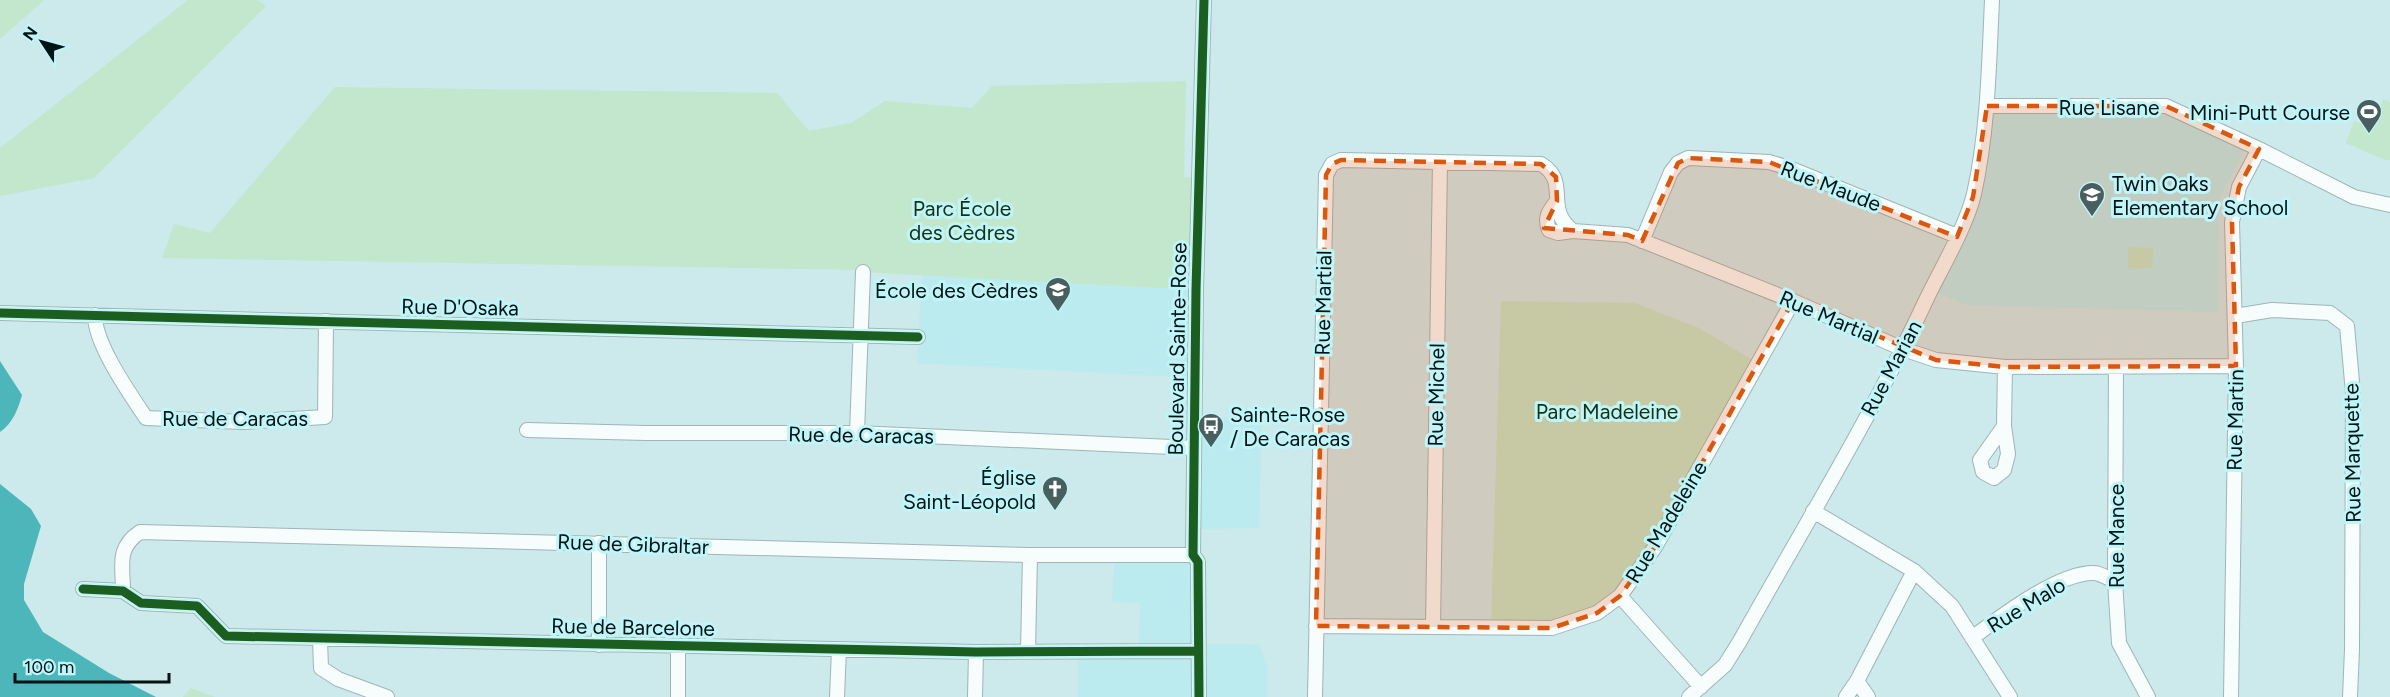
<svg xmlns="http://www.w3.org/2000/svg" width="2390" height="697" font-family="Figtree,sans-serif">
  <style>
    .built { fill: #bbebee }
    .green { fill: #c2e7cc }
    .water { fill: #4db6bb }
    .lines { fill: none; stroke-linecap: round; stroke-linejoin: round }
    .minor-casing { stroke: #9fb5b7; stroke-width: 16 }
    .minor { stroke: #f7fcfc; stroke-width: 14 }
    .cycleway-casing { stroke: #bff5f8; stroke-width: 13 }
    .cycleway { stroke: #1b5e20; stroke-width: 9 }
    .marked { fill: #dc560c; fill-opacity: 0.2; stroke: #dc560c; stroke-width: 4.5; stroke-dasharray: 12 8; stroke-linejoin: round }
    .labels { text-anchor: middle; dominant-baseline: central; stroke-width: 6; stroke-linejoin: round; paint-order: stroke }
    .street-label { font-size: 21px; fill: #011314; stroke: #bff5f8 }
    .poi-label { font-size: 21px; fill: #011314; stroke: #bff5f8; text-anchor: end }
    .park-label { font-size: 21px; fill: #153110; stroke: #bff5f8 }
  </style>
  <rect width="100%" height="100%" fill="#cce9eb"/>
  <path class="built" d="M1987 106H2166L2246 147 2219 200 2218 312 1967 305 1931 291 1973 197Z
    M922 274 1196 290 1195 378 917 363Z
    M1262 417 1259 528 1193 529 1194 418Z
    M1115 555H1193L1198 650 1211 644 1260 645 1267 668V697H1078L1079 651 1139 650 1140 603 1112 602Z"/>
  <path class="green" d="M0 0H44L0 39Z
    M188 0H257L266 6 94 178 0 196V148Z
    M1186 81 1184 177 1199 178 1196 290 863 272V270L162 258 174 224 210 233 335 87 777 93 809 131 851 123 885 101 972 108 992 86Z
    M2383 99 2390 102V160H2385L2346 143 2354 121 2373 128Z
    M2128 247 2153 248 2152 268 2128 269Z
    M1501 301 1635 303 1699 328 1758 363 1620 596 1547 628 1491 627Z
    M191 688 215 697H183Z"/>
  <path class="water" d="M0 361 22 395C18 409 13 423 0 432Z
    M0 484 31 509 41 526 24 584V600L43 632 109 673 156 697H0Z"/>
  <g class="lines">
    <defs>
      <path id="minor" d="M1987 106H2166L2259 149 2354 197 2390 205
        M1557 201C1549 211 1544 217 1549 230L1558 233 1573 231 1628 235 1793 301 1903 349 1936 360 2005 367 2236 366
        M1642 241 1671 172 1678 163 1688 158 1769 162 1789 168 1957 236
        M0 313 918 337
        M95 315C94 343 130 394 146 418L243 422 325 417 326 321
        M2235 316 2272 310 2330 313 2347 326 2353 393 2352 649 2350 697
        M2116 367 2115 581 2119 643 2148 697
        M2004 426 1980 460 1983 472 1994 478 2004 470 2008 454 2004 426 2005 367
        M527 430 646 433H857L1194 448
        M857 433 863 272
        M1813 511 1914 571 1952 606 2010 697
        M599 543V645
        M83 589 123 591 141 603 197 606 226 636 976 652 1198 651
        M123 591C123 566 116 548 140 532L1030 555H1193
        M1620 596 1701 687
        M1316 626 1552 628 1597 613 1620 596 1655 547 1793 301
        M1433 627 1440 162
        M1972 638C2000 617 2059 572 2094 573 2100 573 2109 579 2115 581
        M320 639 321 668 338 679 387 697
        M678 646V697
        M1028 652 1030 555
        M1857 681 1868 697
        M837 697 839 649
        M975 697 976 652
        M1199 697 1198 562 1193 555 1196 290 1204 0
        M1315 697 1326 175 1332 164 1341 160 1541 164C1571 182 1543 208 1573 231
        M1689 697 1725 665 1740 641C1803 528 1872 416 1927 298 1942 267 1966 227 1974 194 1988 131 1989 65 1992 0
        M1846 697 1857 681 1914 571
        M2231 697 2236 366 2232 222 2239 187 2259 149"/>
    </defs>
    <use href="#minor" class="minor-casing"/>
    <use href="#minor" class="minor"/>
    <defs>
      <path id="cycleway" d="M0 313 918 337
        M83 589 123 591 141 603 197 606 226 636 976 652 1198 651
        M1199 697 1198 562 1193 555 1196 290 1204 0"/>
    </defs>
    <use href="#cycleway" class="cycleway-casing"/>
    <use href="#cycleway" class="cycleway"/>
  </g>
  <path class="marked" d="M1987 106H2166L2259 149 2239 187 2232 222 2236 366 2005 367 1936 360 1793 301 1655 547 1620 596 1597 613 1552 628 1316 626 1326 175 1332 164 1341 160 1541 164 1556 177 1557 201 1544 228 1628 235 1642 241 1678 163 1688 158 1769 162 1957 237 1973 197Z"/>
  <defs>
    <symbol id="stadium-pin" viewBox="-11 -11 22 30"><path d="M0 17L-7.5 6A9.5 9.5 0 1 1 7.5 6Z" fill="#485e5f" stroke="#bff5f8"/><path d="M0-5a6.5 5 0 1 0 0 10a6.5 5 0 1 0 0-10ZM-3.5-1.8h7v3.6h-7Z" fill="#fff"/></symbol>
    <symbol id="school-pin" viewBox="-11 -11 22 30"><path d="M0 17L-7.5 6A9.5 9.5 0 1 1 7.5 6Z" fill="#485e5f" stroke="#bff5f8"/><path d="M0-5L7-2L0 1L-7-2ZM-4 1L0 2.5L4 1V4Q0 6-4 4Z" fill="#fff"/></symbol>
    <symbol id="bus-pin" viewBox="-11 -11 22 30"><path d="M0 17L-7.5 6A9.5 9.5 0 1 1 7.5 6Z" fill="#485e5f" stroke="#bff5f8"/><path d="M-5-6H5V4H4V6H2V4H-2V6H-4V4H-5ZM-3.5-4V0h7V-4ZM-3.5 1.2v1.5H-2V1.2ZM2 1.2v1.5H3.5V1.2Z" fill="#fff"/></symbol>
    <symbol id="church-pin" viewBox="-11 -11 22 30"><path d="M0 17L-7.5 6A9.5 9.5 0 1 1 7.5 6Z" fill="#485e5f" stroke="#bff5f8"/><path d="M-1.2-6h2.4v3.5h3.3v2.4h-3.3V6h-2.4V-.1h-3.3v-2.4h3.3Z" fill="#fff"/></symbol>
  </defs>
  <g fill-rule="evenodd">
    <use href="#stadium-pin" x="2354" y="97" width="30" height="40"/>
    <use href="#school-pin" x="2077" y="180" width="30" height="40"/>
    <use href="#school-pin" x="1043" y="275" width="30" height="40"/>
    <use href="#bus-pin" x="1196" y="411" width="30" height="40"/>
    <use href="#church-pin" x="1040" y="474" width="30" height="40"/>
  </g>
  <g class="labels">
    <g class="street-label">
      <text x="2109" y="107">Rue Lisane</text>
      <text transform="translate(1831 186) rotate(21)">Rue Maude</text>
      <text transform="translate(1323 303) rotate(-89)">Rue Martial</text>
      <text transform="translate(460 307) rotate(1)">Rue D'Osaka</text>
      <text transform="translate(1829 317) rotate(23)">Rue Martial</text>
      <text transform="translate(1177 349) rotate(-89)">Boulevard Sainte-Rose</text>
      <text transform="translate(1891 368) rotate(-62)">Rue Marian</text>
      <text transform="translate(1436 395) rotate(-89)">Rue Michel</text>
      <text x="235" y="418">Rue de Caracas</text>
      <text transform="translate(2235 420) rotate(-89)">Rue Martin</text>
      <text transform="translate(861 435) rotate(1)">Rue de Caracas</text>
      <text transform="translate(2352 453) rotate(-91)">Rue Marquette</text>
      <text transform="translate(1666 522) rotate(-59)">Rue Madeleine</text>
      <text transform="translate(2116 536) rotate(-90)">Rue Mance</text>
      <text transform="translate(633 544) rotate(2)">Rue de Gibraltar</text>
      <text transform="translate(2026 605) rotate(-31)">Rue Malo</text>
      <text transform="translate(633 627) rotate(1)">Rue de Barcelone</text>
    </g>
    <g class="poi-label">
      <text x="2350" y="112">Mini-Putt Course</text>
      <text x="2112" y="183" text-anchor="start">Twin Oaks<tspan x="2112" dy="24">Elementary School</tspan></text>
      <text x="1038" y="290">École des Cèdres</text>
      <text x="1230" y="414" text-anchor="start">Sainte-Rose<tspan x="1230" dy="24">/ De Caracas</tspan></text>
      <text x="1036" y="477">Église<tspan x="1036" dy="24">Saint-Léopold</tspan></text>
    </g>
    <g class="park-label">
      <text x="962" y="208">Parc École<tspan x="962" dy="24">des Cèdres</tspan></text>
      <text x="1607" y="411">Parc Madeleine</text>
    </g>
  </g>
  <g transform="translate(42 42) rotate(306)" stroke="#bff5f8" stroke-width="4.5" paint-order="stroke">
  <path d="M0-4.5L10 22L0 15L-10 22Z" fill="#011314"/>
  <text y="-9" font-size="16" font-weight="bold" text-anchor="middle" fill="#011314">N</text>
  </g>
  <path d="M15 673v9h154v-9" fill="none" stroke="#011314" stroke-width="3"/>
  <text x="24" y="673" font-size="18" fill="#011314" stroke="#bff5f8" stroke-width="4.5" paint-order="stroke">100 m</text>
</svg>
